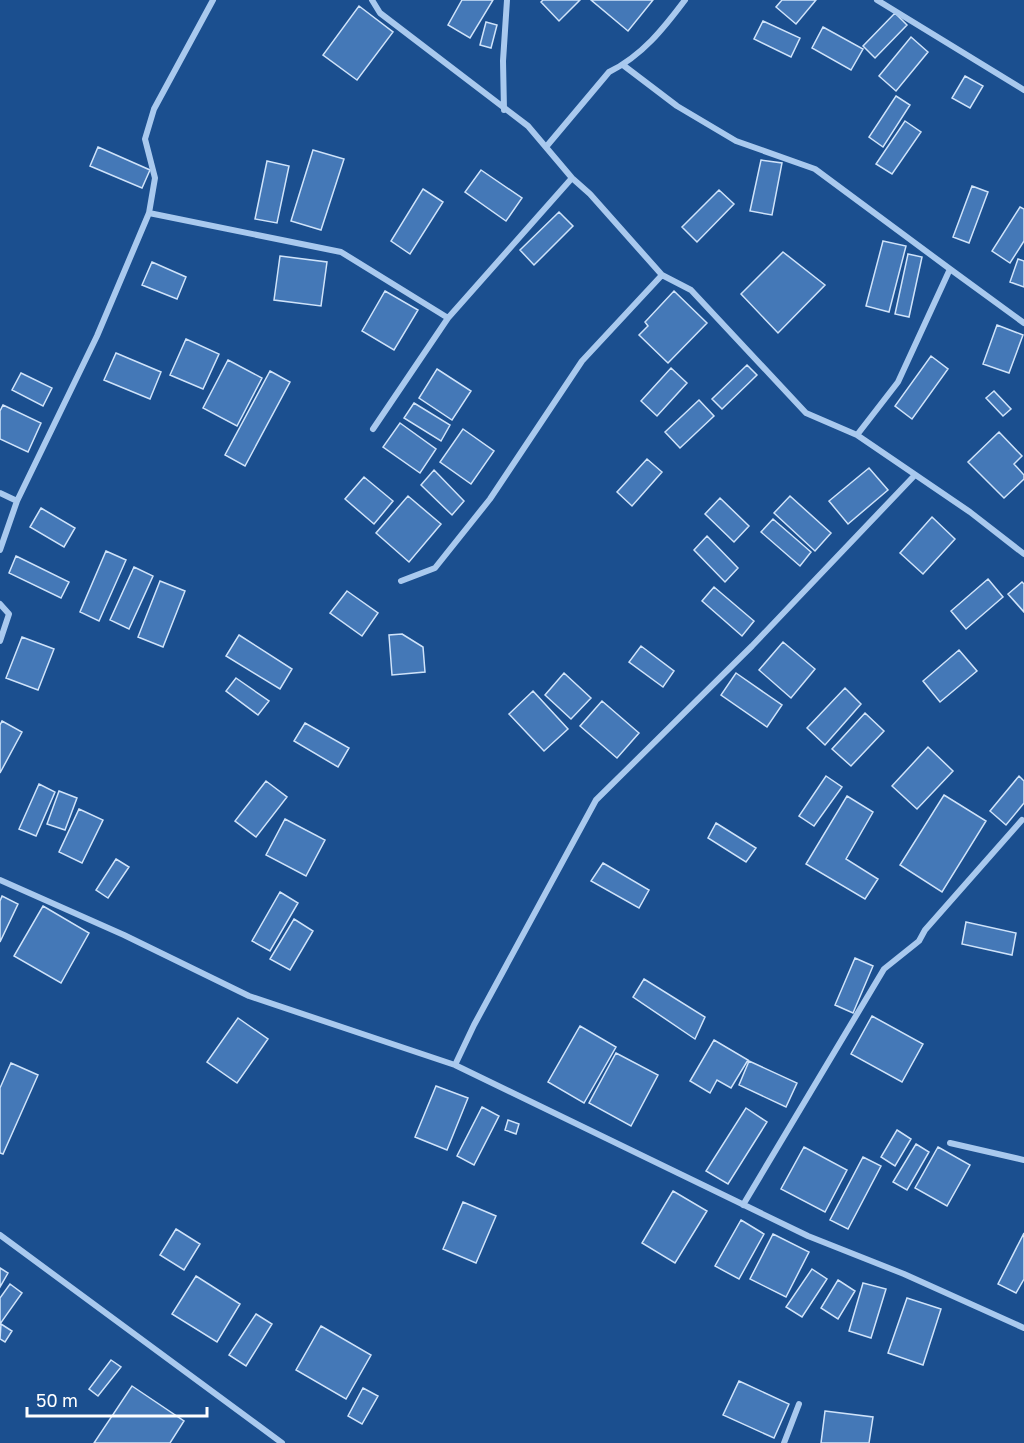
<svg xmlns="http://www.w3.org/2000/svg" width="1024" height="1443" font-family="'Golos Text',sans-serif">
  <style>
    .building { fill: #4478b7; stroke: #cfe3fa; stroke-width: 1.5 }
    .lines { fill: none; stroke-linecap: round; stroke-linejoin: round }
    .minor { stroke: #a9c9ee; stroke-width: 6 }
  </style>
  <rect width="100%" height="100%" fill="#1b4f8f"/>
  <path class="building" d="M462 0H493L470 38 448 25Z
    M543 0H580L559 21 541 2Z
    M591 0H653L628 31Z
    M782 0H816L796 24 776 7Z
    M359 6 393 32 357 80 323 55Z
    M895 13 907 25 875 58 863 46Z
    M763 21 800 38 791 57 754 39Z
    M486 22 497 25 491 48 480 45Z
    M823 27 863 49 851 70 812 48Z
    M911 37 928 52 896 91 879 76Z
    M965 76 983 86 970 108 952 98Z
    M896 96 910 105 883 147 869 137Z
    M905 121 921 132 892 174 876 164Z
    M98 147 150 170 142 188 90 166Z
    M313 150 344 159 321 230 291 221Z
    M761 160 782 163 772 215 750 211Z
    M267 161 289 166 277 223 255 219Z
    M481 170 522 198 506 221 465 192Z
    M972 186 988 192 969 243 953 237Z
    M423 189 443 202 410 254 391 241Z
    M719 190 734 204 697 242 682 227Z
    M1020 207 1024 209V241L1010 263 992 251Z
    M559 212 573 226 534 265 520 250Z
    M883 241 906 246 889 312 866 306Z
    M783 252 825 285 778 333 741 294Z
    M908 254 922 257 909 317 895 314Z
    M280 256 327 262 321 306 274 300Z
    M1018 259 1024 261V287L1010 282Z
    M152 262 186 277 177 299 142 285Z
    M385 291 418 310 394 350 362 331Z
    M674 291 707 323 668 363 639 335 648 326 645 322Z
    M997 325 1023 335 1009 373 983 364Z
    M186 339 219 354 203 389 170 375Z
    M116 353 161 372 150 399 104 380Z
    M931 356 948 369 912 419 895 406Z
    M228 360 262 378 237 426 203 408Z
    M747 365 757 375 722 409 712 399Z
    M671 368 687 383 657 416 641 401Z
    M437 369 471 391 452 420 419 398Z
    M270 371 290 382 245 466 225 455Z
    M21 373 52 388 43 406 12 390Z
    M994 391 1011 409 1003 416 986 398Z
    M699 400 714 416 680 448 665 432Z
    M414 403 450 425 441 441 404 418Z
    M3 405 41 423 28 452 0 439V411Z
    M400 423 436 449 420 473 383 447Z
    M463 429 494 451 471 484 440 462Z
    M999 432 1022 456 1014 464 1024 475V479L1004 498 968 462Z
    M647 459 662 472 632 506 617 492Z
    M869 468 888 490 848 524 829 501Z
    M434 470 464 501 452 515 421 485Z
    M364 477 393 501 374 524 345 499Z
    M408 496 441 524 409 562 376 533Z
    M790 496 831 533 815 551 774 513Z
    M720 498 749 526 734 542 705 514Z
    M41 508 75 528 64 547 30 527Z
    M932 517 955 539 923 574 900 553Z
    M773 519 811 552 800 566 761 532Z
    M707 536 738 568 725 582 694 550Z
    M106 551 126 560 99 621 80 612Z
    M16 556 69 582 61 598 9 573Z
    M134 567 153 576 129 629 110 620Z
    M988 579 1003 597 966 629 951 611Z
    M160 581 185 591 163 647 138 637Z
    M1022 582 1024 584V612L1008 594Z
    M714 587 754 621 742 636 702 601Z
    M347 591 378 613 362 636 330 613Z
    M402 634 423 647 425 672 392 675 389 635Z
    M239 635 292 669 280 689 226 656Z
    M22 637 54 649 38 690 6 678Z
    M783 642 815 669 791 698 759 670Z
    M641 646 674 671 663 687 629 662Z
    M959 650 977 671 940 702 923 681Z
    M564 673 591 698 571 719 545 695Z
    M736 673 782 705 767 727 721 695Z
    M236 678 269 701 258 715 226 691Z
    M845 688 861 704 825 745 807 728Z
    M533 691 568 729 544 751 509 714Z
    M602 701 639 733 617 758 580 726Z
    M865 713 884 731 851 766 832 749Z
    M2 721 22 732 0 773V725Z
    M305 723 349 748 338 767 294 741Z
    M928 747 953 771 917 809 892 786Z
    M826 776 842 787 814 826 799 816Z
    M1019 776 1024 781V803L1006 825 990 811Z
    M266 781 287 797 256 837 235 821Z
    M39 784 55 792 36 836 19 829Z
    M59 791 77 798 65 830 47 824Z
    M944 795 986 821 942 892 900 865Z
    M847 796 873 812 846 859 878 879 865 899 806 864Z
    M79 809 103 820 82 863 59 852Z
    M285 819 325 840 306 876 266 855Z
    M716 823 756 848 746 862 708 838Z
    M116 859 129 867 108 898 96 890Z
    M603 863 649 890 639 908 591 881Z
    M280 892 298 903 270 951 252 941Z
    M2 896 18 904 0 942V901Z
    M43 906 89 933 61 983 14 956Z
    M294 919 313 931 290 970 270 959Z
    M966 922 1016 933 1012 955 962 944Z
    M855 958 873 966 853 1013 835 1005Z
    M644 979 705 1017 695 1039 633 997Z
    M872 1016 923 1044 902 1082 851 1054Z
    M238 1018 268 1039 237 1083 207 1062Z
    M580 1026 616 1047 584 1103 548 1082Z
    M714 1040 748 1060 731 1088 717 1080 710 1093 690 1081Z
    M616 1053 658 1075 631 1126 589 1103Z
    M749 1061 797 1083 786 1107 739 1085Z
    M11 1063 38 1075 3 1154 0 1153V1088Z
    M436 1086 468 1098 447 1150 415 1137Z
    M482 1107 499 1116 474 1165 457 1156Z
    M746 1108 767 1122 728 1184 706 1171Z
    M508 1120 519 1124 516 1134 505 1130Z
    M897 1130 911 1139 895 1166 881 1157Z
    M916 1144 929 1152 907 1190 893 1182Z
    M804 1147 847 1170 825 1212 781 1189Z
    M938 1147 970 1165 947 1206 915 1188Z
    M863 1157 881 1166 848 1229 830 1220Z
    M673 1191 707 1211 675 1263 642 1243Z
    M463 1202 496 1216 476 1263 443 1249Z
    M741 1220 764 1234 739 1279 715 1266Z
    M176 1229 200 1244 184 1270 160 1255Z
    M1024 1233V1279L1016 1293 998 1284Z
    M773 1234 809 1252 786 1297 750 1279Z
    M0 1268 8 1273 0 1287Z
    M812 1269 827 1279 802 1317 786 1307Z
    M196 1276 240 1304 217 1342 172 1314Z
    M838 1280 855 1291 838 1319 821 1308Z
    M863 1283 886 1289 871 1338 849 1331Z
    M10 1284 22 1293 0 1324V1298Z
    M907 1298 941 1309 923 1365 888 1353Z
    M256 1314 272 1324 246 1366 229 1355Z
    M1 1324 12 1331 5 1342 0 1339Z
    M321 1326 371 1355 346 1399 296 1370Z
    M111 1360 121 1367 98 1396 89 1389Z
    M739 1381 789 1404 774 1438 723 1415Z
    M132 1386 184 1421 170 1443H94Z
    M363 1388 378 1396 362 1424 348 1416Z
    M825 1411 873 1417 869 1443H821Z"/>
  <g class="lines">
    <path class="minor" d="M372 0 380 13 528 126 572 178 590 194 662 275 691 290 806 413 857 435 970 512 1024 554
      M877 0 1024 90
      M623 65 677 106 736 141 815 169 950 269
      M504 110 503 61 507 0
      M546 147 609 72C642 56 664 28 685 0
      M149 213 155 178 145 139 154 109 213 0
      M373 429 448 318
      M857 435 898 382 950 269 1024 323
      M0 493 17 501 97 336 149 213 341 252 448 318 572 178
      M0 550 17 501
      M401 581 435 568 490 499 582 361 662 275
      M0 604 9 614 0 641
      M0 880 124 935 249 996 455 1065 808 1236 904 1274 1024 1328
      M455 1065 474 1025 596 800 752 646 914 476
      M950 1143 1024 1160
      M743 1205 884 969 919 941 925 930 1022 820
      M0 1235 282 1443
      M784 1443 799 1404"/>
  </g>
  <path d="M27 1407v9h180v-9" fill="none" stroke="#ffffff" stroke-width="3"/>
  <text x="36" y="1407" font-size="18" fill="#ffffff" stroke="#1b4f8f" stroke-width="4.5" paint-order="stroke">50 m</text>
</svg>
